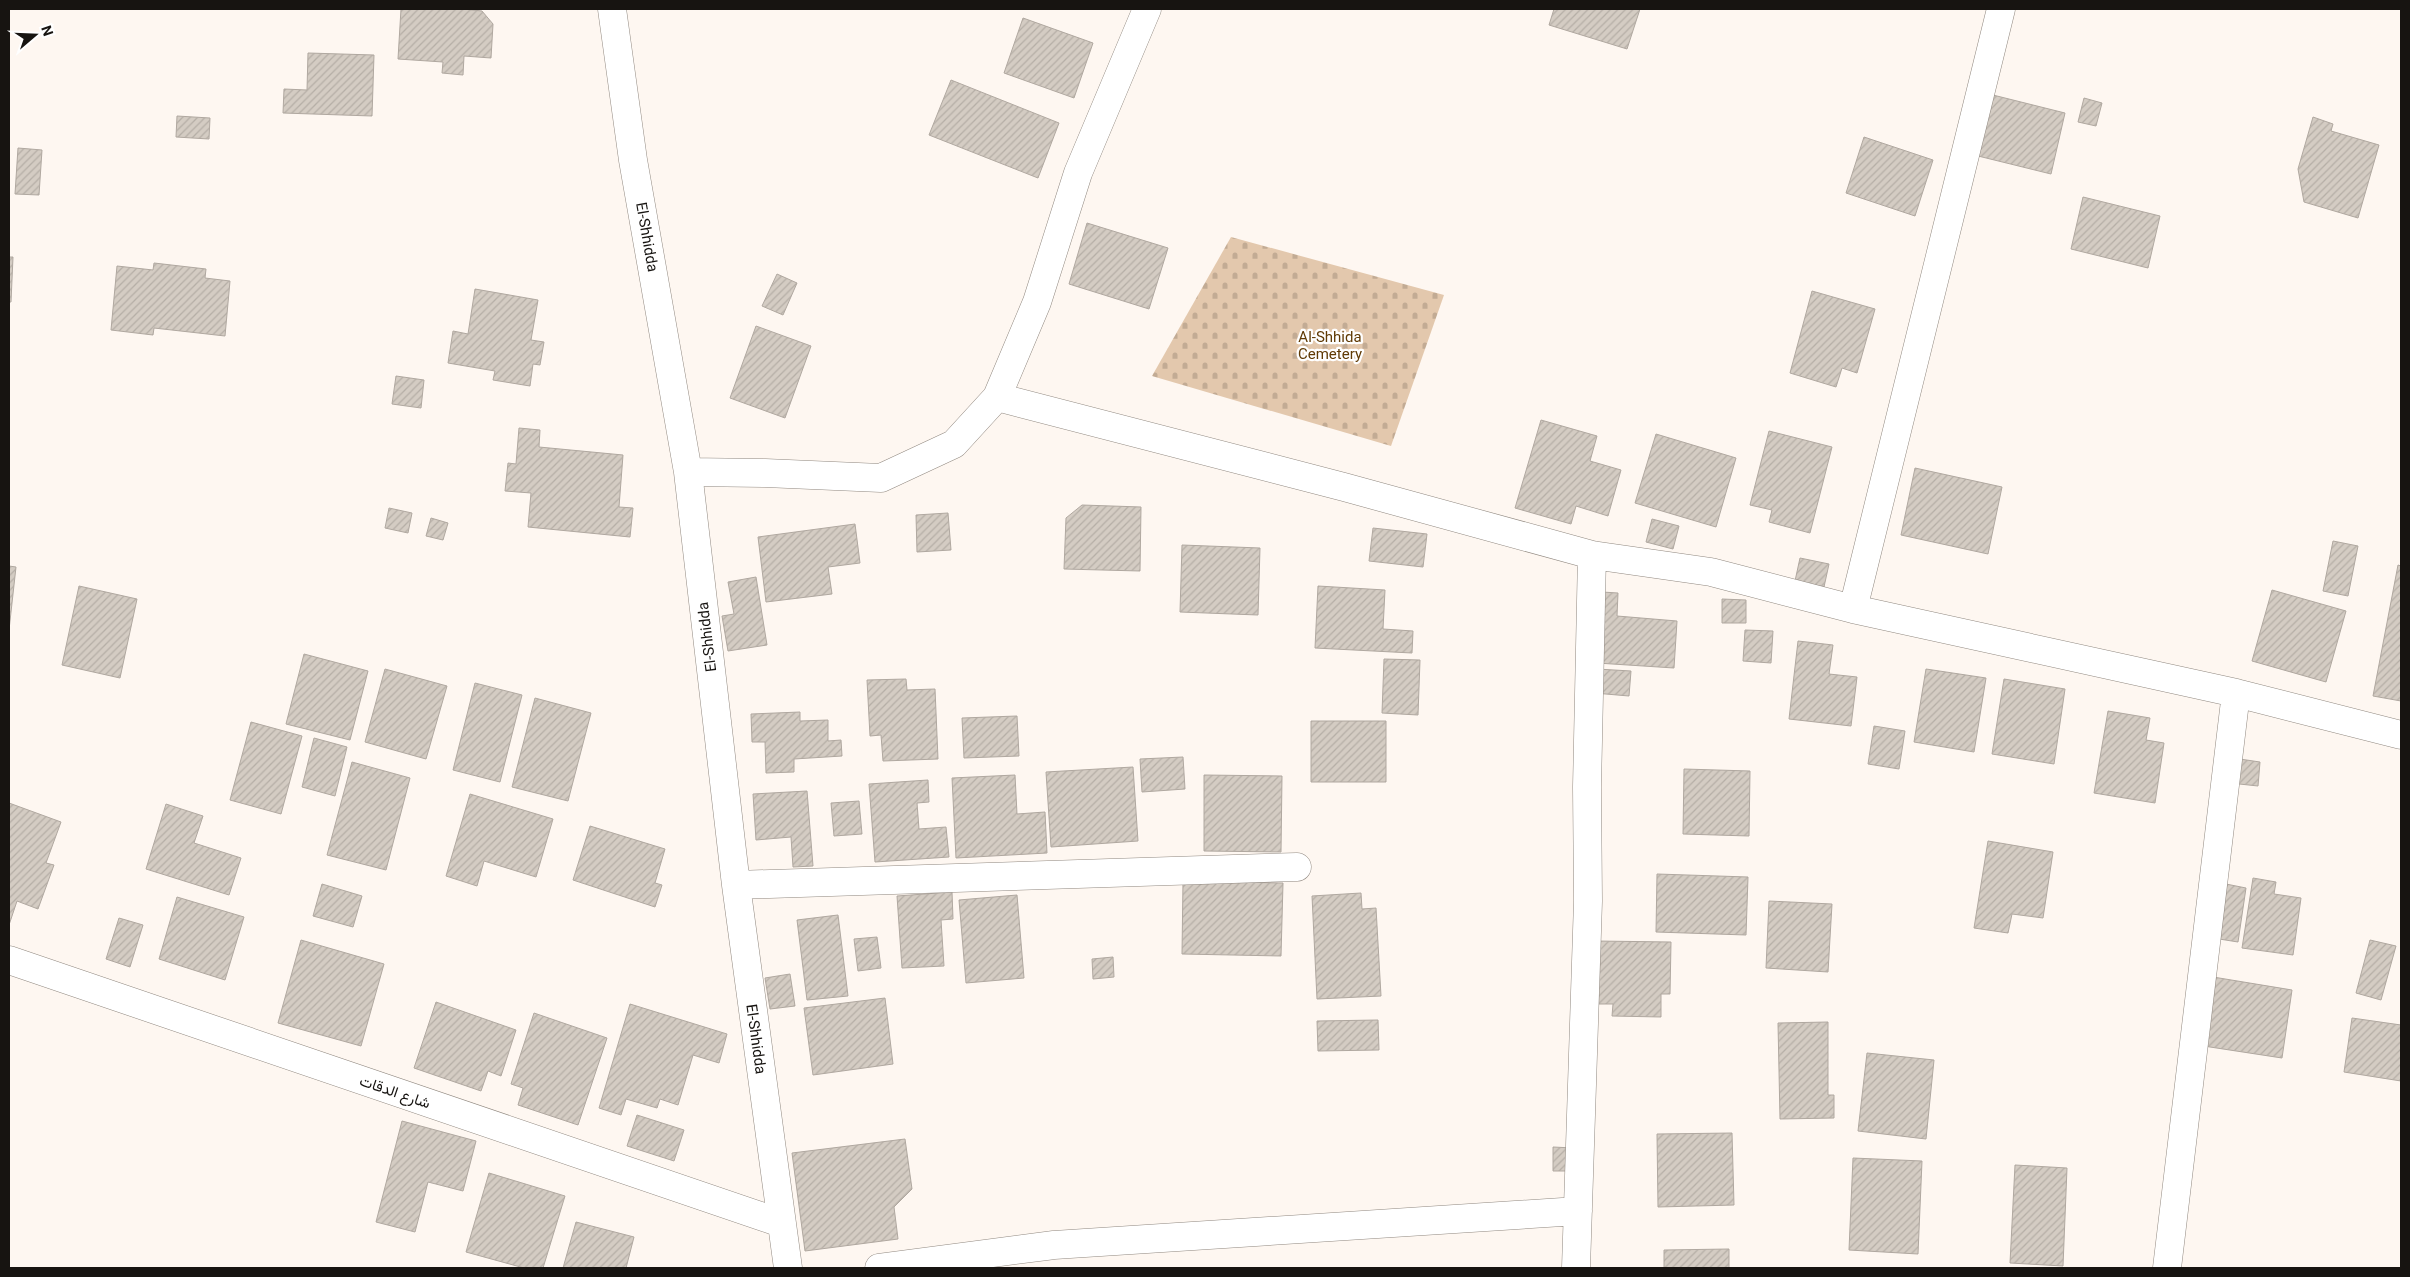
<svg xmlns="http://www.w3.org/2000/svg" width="2410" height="1277" font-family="Roboto,Vazirmatn,sans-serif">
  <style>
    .cemetery { fill: url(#cemetery-stones) }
    .building { fill: url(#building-hatch); stroke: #b0a8a0 }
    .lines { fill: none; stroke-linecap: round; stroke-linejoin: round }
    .minor-casing { stroke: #918981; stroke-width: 29 }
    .minor { stroke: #fff; stroke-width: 28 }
    .labels { text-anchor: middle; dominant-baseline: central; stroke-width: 4.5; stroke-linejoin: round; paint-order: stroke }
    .street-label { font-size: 15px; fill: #171411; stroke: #fff }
    .park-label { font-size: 15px; fill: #603a05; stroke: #fff }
  </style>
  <defs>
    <pattern id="cemetery-stones" width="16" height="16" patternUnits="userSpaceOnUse" patternTransform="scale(1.25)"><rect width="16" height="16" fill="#e3c8ad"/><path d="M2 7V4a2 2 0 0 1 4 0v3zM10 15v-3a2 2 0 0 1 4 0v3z" fill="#c2ab94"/></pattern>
    <pattern id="building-hatch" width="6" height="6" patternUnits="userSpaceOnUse" patternTransform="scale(1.25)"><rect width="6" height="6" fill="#d4ccc3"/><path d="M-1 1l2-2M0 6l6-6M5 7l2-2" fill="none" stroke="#b5aea6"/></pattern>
  </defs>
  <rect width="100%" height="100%" fill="#fef7f1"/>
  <path class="cemetery" d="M1231 237 1444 295 1391 446 1152 376Z"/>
  <path class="building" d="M401 9H463L482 11 493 24 491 58 464 56 463 75 442 73 443 62 398 59Z
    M1554 9H1640L1627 49 1549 25Z
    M1023 18 1093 43 1074 98 1004 73Z
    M308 53 374 55 372 116 283 113 284 89 307 90Z
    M951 80 1059 123 1038 178 929 135Z
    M1989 94 2065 113 2051 174 1974 155Z
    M2084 98 2102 103 2096 126 2078 122Z
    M177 116 210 118 209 139 176 137Z
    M2313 117 2333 124 2331 131 2379 145 2358 218 2304 202 2298 169Z
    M1864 137 1933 160 1915 216 1846 193Z
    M18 148 42 150 39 195 15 194Z
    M2083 197 2160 216 2148 268 2071 249Z
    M1087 223 1168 248 1149 309 1069 284Z
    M9 257H13L11 302H9Z
    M154 263 206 269 205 278 230 281 225 336 154 328 153 335 111 330 117 266 153 270Z
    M777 274 797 283 783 315 762 306Z
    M475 289 538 300 531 340 544 342 540 365 533 364 530 386 493 380 495 371 448 363 453 331 468 334Z
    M1812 291 1875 309 1857 373 1842 368 1836 387 1790 373Z
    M756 326 811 346 785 418 730 398Z
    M396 376 424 380 421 408 392 404Z
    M1541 420 1597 436 1590 461 1621 470 1608 516 1576 506 1571 524 1515 508Z
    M519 428 540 430 539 447 623 455 619 507 633 508 630 537 528 527 531 493 505 491 508 463 516 464Z
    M1769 431 1832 447 1810 533 1769 522 1772 510 1750 505Z
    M1656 434 1736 458 1716 527 1635 503Z
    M1915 468 2002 487 1988 554 1901 535Z
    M1082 505 1141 507 1140 571 1064 569 1066 518Z
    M389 508 412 513 408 533 385 528Z
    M948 513 951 550 917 552 916 515Z
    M431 518 448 523 443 540 426 536Z
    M1652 519 1679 526 1673 549 1646 542Z
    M855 524 860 563 828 567 832 594 766 602 758 537Z
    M1373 528 1427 534 1423 567 1369 561Z
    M2333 541 2358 546 2348 596 2323 591Z
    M1182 545 1260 548 1258 615 1180 612Z
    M1800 558 1829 564 1824 587 1795 581Z
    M2398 565 2401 566V701L2373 696Z
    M9 566 16 567 9 630Z
    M756 577 767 645 728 651 722 616 734 614 728 582Z
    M79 586 137 599 120 678 62 665Z
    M1318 586 1385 590 1383 629 1413 631 1412 653 1315 648Z
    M2272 590 2346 611 2326 682 2252 661Z
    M1602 592 1618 593 1617 616 1677 621 1674 668 1597 663Z
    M1722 599 1746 600V623H1722Z
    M1745 630 1773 631 1771 663 1743 661Z
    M1798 641 1833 645 1829 674 1857 677 1851 726 1789 719Z
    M304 654 368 671 350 740 286 724Z
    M1384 659 1420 660 1418 715 1382 713Z
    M385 669 447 686 426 759 365 742Z
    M1597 669 1631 671 1629 696 1594 693Z
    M1926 669 1986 678 1974 752 1914 742Z
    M906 679 907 690 935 689 938 759 883 761 881 735 870 736 867 680Z
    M2004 679 2065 689 2054 764 1992 754Z
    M475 683 522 695 500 782 453 770Z
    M535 698 591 713 568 801 512 787Z
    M2108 711 2150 718 2146 740 2164 743 2155 803 2094 793Z
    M800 712V721L828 720V741L841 740 842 756 794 759V772L766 773 765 742H752L751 714Z
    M1017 716 1019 756 964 758 962 718Z
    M1311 721H1386V782H1311Z
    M251 722 302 736 281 814 230 800Z
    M1874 726 1905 731 1899 769 1868 764Z
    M314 738 347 747 335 796 302 787Z
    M1183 757 1185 789 1142 792 1140 759Z
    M2233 758 2260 762 2258 786 2230 783Z
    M352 762 410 778 386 870 327 855Z
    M1133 767 1138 841 1051 847 1046 772Z
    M1684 769 1750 771 1749 836 1683 834Z
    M1015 775 1017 814 1045 812 1047 853 956 858 952 778Z
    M1204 775 1282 776 1281 852 1204 851Z
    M928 780 929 802 917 803 919 829 946 827 949 857 875 862 869 784Z
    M807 791 813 866 793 867 791 837 756 840 753 794Z
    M470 794 553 819 536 877 484 861 477 886 446 876Z
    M859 801 862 834 834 836 831 803Z
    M9 803 61 822 46 863 54 865 38 909 17 901 9 925Z
    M166 804 203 816 194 843 241 858 229 895 146 869Z
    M590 826 665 849 655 883 662 885 655 907 573 880Z
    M1988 841 2053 852 2043 918 2012 914 2008 933 1974 928Z
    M1657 874 1748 877 1746 935 1656 932Z
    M2253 878 2276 882 2274 894 2301 898 2293 955 2242 948Z
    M1183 881 1283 883 1281 956 1182 954Z
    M2221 883 2246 888 2238 942 2213 938Z
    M322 884 362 896 353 927 313 916Z
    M952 892 953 919 941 920 944 966 902 968 897 896Z
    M1361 893 1362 909 1376 908 1381 996 1317 999 1312 896Z
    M1017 895 1024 978 966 983 959 900Z
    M177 897 244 917 225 980 159 959Z
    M1769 901 1832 904 1828 972 1766 968Z
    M838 915 848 996 807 1000 797 920Z
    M119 918 143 925 130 967 106 959Z
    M877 937 881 968 858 971 854 939Z
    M301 940 384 964 361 1046 278 1023Z
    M2370 940 2396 946 2381 1000 2356 993Z
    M1596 941 1671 942 1670 994H1661V1017L1612 1016 1613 1004H1594Z
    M1113 957 1114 977 1093 979 1092 959Z
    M790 974 795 1006 770 1009 765 978Z
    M2207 976 2292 990 2282 1058 2197 1045Z
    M885 998 893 1064 813 1075 804 1008Z
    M436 1002 516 1030 501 1076 488 1071 481 1091 414 1068Z
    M630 1004 727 1034 719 1063 693 1055 678 1105 660 1099 657 1108 626 1099 621 1115 599 1108Z
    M534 1013 607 1038 578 1125 518 1105 523 1088 511 1084Z
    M2352 1018 2401 1025V1081L2344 1072Z
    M1378 1020 1379 1050 1318 1051 1317 1021Z
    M1828 1022V1095H1834V1118L1780 1119 1778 1023Z
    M1867 1053 1934 1060 1926 1139 1858 1131Z
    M637 1115 684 1130 674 1161 627 1146Z
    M402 1121 476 1141 463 1191 428 1182 415 1232 376 1222Z
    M1732 1133 1734 1205 1658 1207 1657 1134Z
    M905 1139 912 1189 894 1207 898 1239 805 1251 792 1153Z
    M1553 1147 1573 1148V1171H1553Z
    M1853 1158 1922 1161 1918 1254 1849 1250Z
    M2015 1165 2067 1168 2063 1266 2010 1263Z
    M489 1173 565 1196 543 1268H524L466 1252Z
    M576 1222 634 1237 626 1268H563Z
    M1729 1249V1268H1664V1250Z"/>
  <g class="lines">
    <defs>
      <path id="minor" d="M612 9 633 160 688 472 736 885 788 1268
        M997 397 1344 487 1592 555 1711 572 1853 609 2236 693 2167 1268
        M688 472 765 473 881 478 954 444 997 397 1037 302 1078 173 1147 9
        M1853 609 2001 9
        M2236 693 2401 735
        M736 885 1297 867
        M9 960 781 1223
        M879 1268 1054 1245 1578 1211
        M1576 1268 1588 901 1587 787 1592 555"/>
    </defs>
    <use href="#minor" class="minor-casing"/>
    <use href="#minor" class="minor"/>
  </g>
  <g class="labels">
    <g class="street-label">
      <text transform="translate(647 237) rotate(80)">El-Shhidda</text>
      <text transform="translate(707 637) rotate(-97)">El-Shhidda</text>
      <text transform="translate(756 1039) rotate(82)">El-Shhidda</text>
      <text transform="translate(395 1092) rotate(19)">شارع الدقات</text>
    </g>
    <g class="park-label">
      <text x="1330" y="337">Al-Shhida<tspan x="1330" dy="17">Cemetery</tspan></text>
    </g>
  </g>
  <rect width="2410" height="1277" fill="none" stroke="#171411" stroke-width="20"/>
  <g transform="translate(35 35) rotate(71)" stroke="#ffffff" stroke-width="4" paint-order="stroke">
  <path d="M0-4L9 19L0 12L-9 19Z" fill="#171411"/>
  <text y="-8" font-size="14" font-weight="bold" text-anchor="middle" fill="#171411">N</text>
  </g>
</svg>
